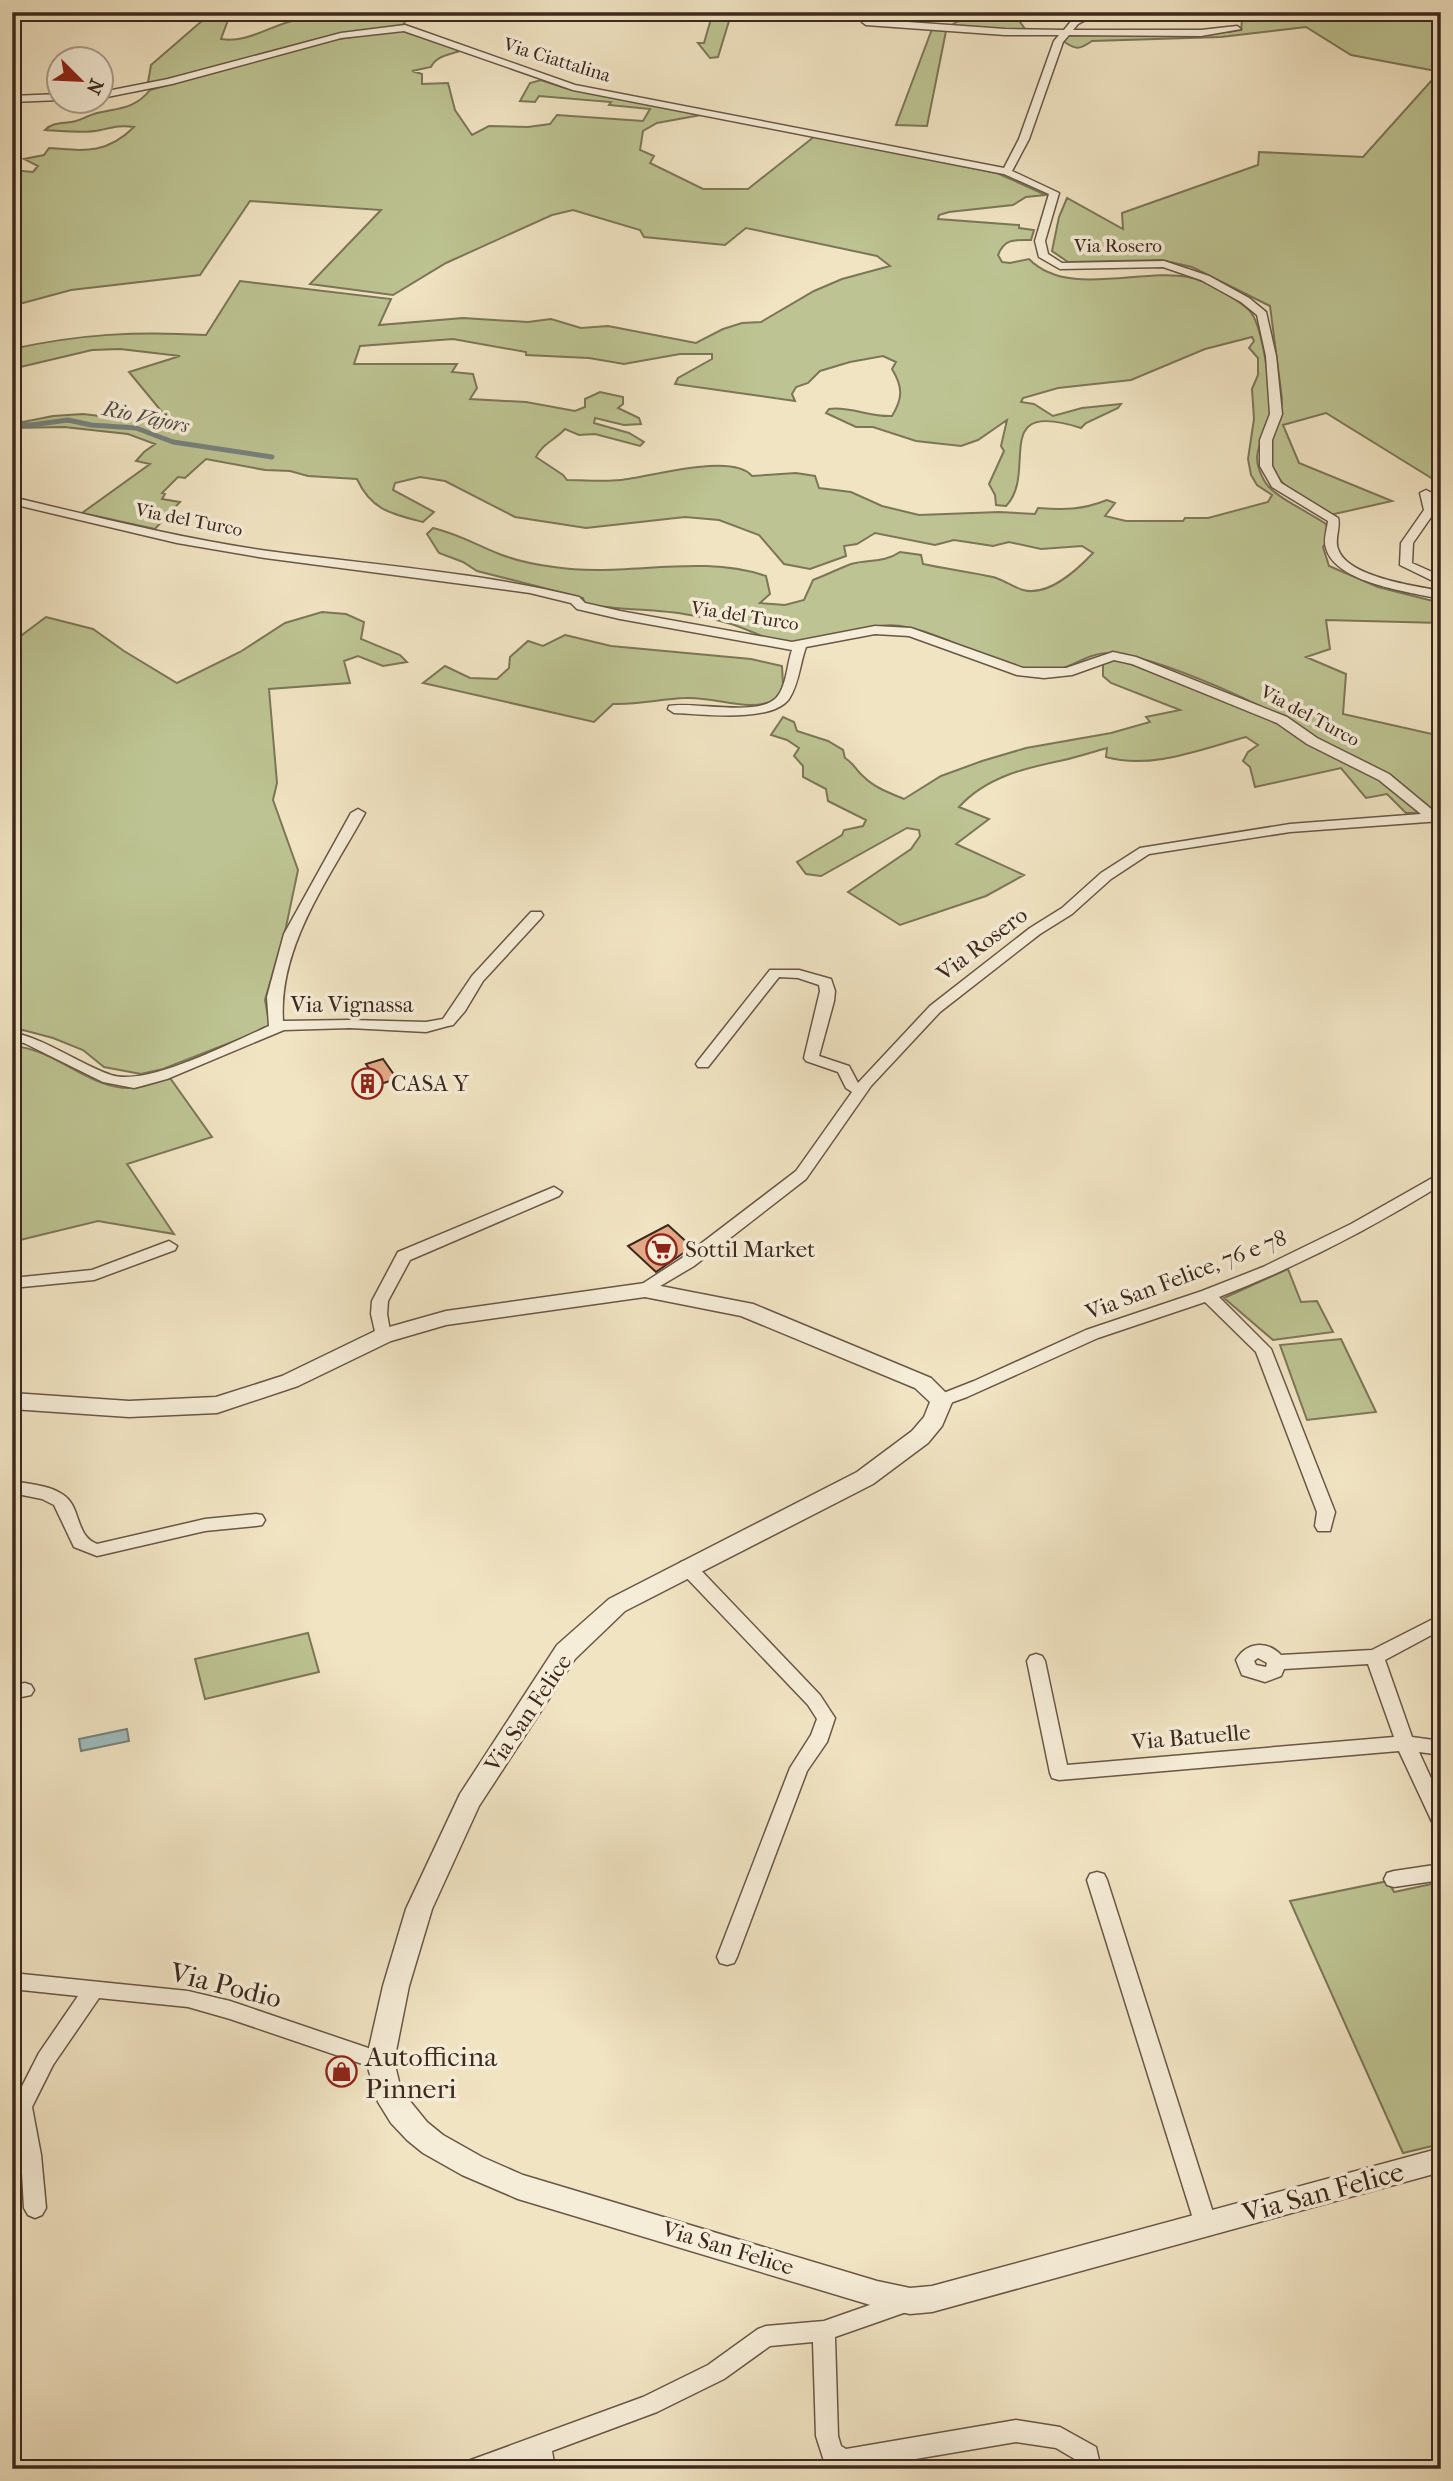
<svg xmlns="http://www.w3.org/2000/svg" width="1453" height="2481" font-family="'IM FELL French Canon',serif">
  <style>
    .green { fill: #bdc392; stroke: #7c7658; stroke-width: 2; fill-rule: evenodd }
    .water { fill: #9ebcbd; stroke: #77817d; stroke-width: 2 }
    .lines { fill: none; stroke-linecap: round; stroke-linejoin: round }
    .stream-far1 { stroke: #77817d; stroke-width: 3.5 }
    .stream { stroke: #77817d; stroke-width: 5 }
    .building { fill: #e2a987; stroke: #3c281e; stroke-width: 2 }
    .minor-casing { stroke: #695747; stroke-width: 3 }
    .tertiary-casing { stroke: #695747; stroke-width: 3 }
    .minor { fill: #f6edd8; fill-rule: evenodd }
    .tertiary { fill: #f6edd8; fill-rule: evenodd }
    .labels { text-anchor: middle; dominant-baseline: central; stroke-width: 7; stroke-linejoin: round; paint-order: stroke }
    .far-street-label { font-size: 19px; fill: #3c281e; stroke: #f6edd8 }
    .far-water-label { font-size: 21px; font-style: italic; fill: #544d46; stroke: #f6edd8 }
    .street-label { font-size: 23px; fill: #3c281e; stroke: #f6edd8 }
    .poi-label { font-size: 23px; fill: #3c281e; stroke: #f6edd8; text-anchor: start }
    .near-street-label { font-size: 28px; fill: #3c281e; stroke: #f6edd8 }
    .near-poi-label { font-size: 28px; fill: #3c281e; stroke: #f6edd8; text-anchor: start }
  </style>
  <rect width="100%" height="100%" fill="#f1e4c3"/>
  <filter id="stains"><feTurbulence type="fractalNoise" baseFrequency=".00286" numOctaves="4"/><feColorMatrix values="0 0 0 0 .2 0 0 0 0 .09 0 0 0 0 .02 0 0 0 .5 -.17"/></filter>
  <radialGradient id="worn" r=".72"><stop offset=".6" stop-color="#630" stop-opacity="0"/><stop offset="1" stop-color="#630" stop-opacity=".3"/></radialGradient>
  <path class="green" d="M330 12H411L403 25 319 39 153 84 148 82 151 65 203 20H228L221 39C246 44 271 25 296 20 308 17 322 18 335 16Z
    M713 12H738L729 21 718 57 710 58 698 43H704Z
    M967 12H1024L1018 19 1025 29 1008 31 948 27 962 19Z
    M1441 12V484L1326 413 1283 425 1299 463 1392 501 1330 515C1301 497 1263 482 1270 441 1273 425 1282 419 1282 399L1270 306 1192 267 1161 260 1068 262 1052 251 1059 217 1067 198 1123 229 1122 213 1258 165 1259 152 1363 157 1433 79 1436 71 1351 55 1306 27 1221 37 1092 41C1079 50 1076 50 1063 41L1068 34 1229 32 1241 30 1242 20 1257 21 1303 13Z
    M932 29 946 31 927 126 896 125Z
    M400 30 462 50C451 55 436 55 431 67L412 71 422 74V84L448 83 455 110 472 135 489 126 528 127 550 124 557 115 643 121 650 109 609 105 611 102 539 96 535 102 520 101 530 83 541 80 565 88 701 115 657 123 643 131 640 150 654 156 650 163 703 189H748L815 136 997 173 1046 195 1026 197 1013 205 949 212 939 215 938 219 1019 225V228L1034 230 1031 240C1015 240 1005 238 998 255L1002 262 1010 263 1029 259C1067 298 1141 268 1188 277 1208 281 1234 297 1249 310 1262 322 1272 392 1270 412 1269 440 1245 449 1265 482 1274 497 1311 513 1326 524L1330 537 1323 547 1329 566 1378 587 1441 603V623L1326 620 1330 649 1306 657 1346 674 1343 714 1441 736V812L1406 813 1387 794 1366 798 1341 768 1255 787 1250 767 1243 761 1248 752 1258 745 1246 737C1201 749 1151 770 1106 757L1107 748C1092 752 1078 757 1064 760 1025 768 986 777 959 807L989 819 956 844 1024 875 986 896 900 925 848 892 911 849 920 836 919 830 907 828 821 876 806 874 797 862 842 835 844 830 863 826 866 820 828 801 826 789 803 777V766L794 756 799 748 787 740 771 735 783 717 794 722 797 731 828 741 843 750 845 758C855 764 856 771 864 777 875 788 890 793 904 799L941 776 982 761 1026 748 1111 733 1150 722 1146 717 1180 710 1111 683 1103 676V664L1109 659 1136 664 1188 683 1321 742C1293 716 1145 650 1107 653 1080 654 1066 677 1031 670 987 662 944 633 901 626 864 621 828 644 791 643 769 642 751 630 731 624 718 620 703 617 690 615 654 608 620 611 585 604L583 598 477 571 463 562 439 553 427 534 433 528C459 534 478 546 502 555 518 561 538 565 554 567 624 578 698 553 766 576L770 594 760 603 785 605 804 600 813 580C826 575 838 569 851 564 868 559 884 563 900 552L921 555 923 564C946 569 970 572 993 577 1004 580 1013 587 1023 590 1048 597 1078 569 1093 553L1082 546 1041 549 1009 542 993 546 954 540 935 545 875 533 857 544 844 546 846 556 810 569 784 564 759 535 719 520 685 517 586 528 515 517 445 481 420 477 395 483 393 490 434 512 423 522C392 514 371 510 357 479L308 476 290 471 265 470 206 459 185 478 178 477 162 493 165 494 162 499 180 502 155 529 82 513 150 464 136 461 144 452 155 444 128 434 64 427 12 428V420L23 422 53 416 83 414 150 422 177 430 129 372 180 356 120 349 92 350 12 369V349C80 334 137 331 206 335L240 281 391 299 379 325 463 318 528 322 551 319 581 328 608 326 696 343 723 329 742 323 761 322 814 291 842 279 890 266 877 256 746 228 725 245 644 237 640 230 573 210 552 215 446 263 393 295 310 284 381 210 250 201 200 275 71 290 12 306V170L33 172 38 166 24 159 44 155 49 148C85 151 107 154 134 127 121 125 114 127 101 130 84 134 63 131 45 130 54 121 64 124 76 121 83 119 89 115 97 113 118 108 135 109 150 90L325 41ZM1252 337 1254 341 1249 348 1258 358V375L1252 389 1254 419 1248 459 1251 475 1257 485 1272 495 1268 502 1208 518H1185L1183 521H1126L1105 516 1115 503 1107 500C1082 510 1064 510 1038 508L1035 514 999 512 919 515 882 506 851 492 819 488 815 476 796 473 752 476C733 452 650 477 621 480 603 482 585 480 567 480L563 475 536 457C542 444 555 440 565 429L579 435 595 434 640 446 644 442 629 433 594 423 595 418 624 425 641 424 639 418 618 408 623 404V397L600 392 585 399V407L575 411 526 402 470 399 477 388 473 374 452 372 457 364H354L360 346 453 339 526 352V355L589 358 624 364 680 354H712V359L678 378 675 384 795 401 792 394 796 387 808 383 820 371 850 362 883 356 896 362 892 369C903 387 903 398 892 416 870 417 849 406 829 409L826 413 856 427H873L916 441 961 446 978 440 1007 420 1001 446 1004 451 989 484 995 495 996 505 1006 506C1039 472 988 398 1081 428L1086 423 1118 408 1121 404 1082 408 1053 416 1034 404 1021 402 1023 398 1058 388 1131 380 1205 349Z
    M322 612 346 614 364 622 361 639 400 655 407 662 383 666 358 656 344 661 350 683 269 689 277 783 273 800 298 870 286 927 265 1000 270 1027 163 1069 141 1074 104 1067 83 1050 53 1038 23 1030 12 1031V651L18 638 46 617 93 629 124 651 177 683 240 652 285 623Z
    M565 635 611 646 751 659 782 666 783 684 778 699C748 714 717 696 685 698 660 699 638 705 613 704L594 722 423 683 445 666 470 678 497 679 509 668 510 657 528 641 543 646Z
    M12 1046C55 1048 89 1090 132 1088 145 1087 158 1082 170 1078L212 1137 127 1164 174 1234 98 1221 12 1242V1198L15 1190Z
    M1288 1269 1301 1302 1317 1301 1333 1332 1273 1340 1224 1298Z
    M1341 1339 1376 1412 1307 1420 1280 1345Z
    M308 1633 319 1672 205 1699 195 1659Z
    M1388 1881 1394 1892 1441 1882V1994L1433 1996 1441 2011V2144L1403 2153 1290 1901Z"/>
  <path class="water" d="M127 1729 129 1741 81 1751 79 1739Z"/>
  <g class="lines">
    <path class="stream-far1" d="M61 421H72"/>
    <path class="stream" d="M12 424 31 425 68 420 91 425 136 428 173 442 272 457"/>
  </g>
  <path class="building" d="M383 1059 397 1079 380 1084 366 1064Z
    M668 1225 692 1247 656 1272 628 1246Z"/>
  <g class="lines">
    <defs>
      <path id="minor" d="M1089 12H1101L1078 24 1073 30H1201L1237 26 1241 29 1201 36 1069 35 1063 42 1029 139 1012 171 1059 193 1045 241 1048 254 1062 263 1164 261 1209 276 1249 298 1266 312 1276 356 1282 414 1272 440V466L1281 483 1338 518C1341 527 1334 539 1338 549 1347 577 1415 586 1441 591V599C1410 592 1335 583 1326 548 1323 540 1327 530 1328 521L1272 487 1260 466V440L1270 414 1266 356 1257 315 1241 302 1201 280 1163 267 1060 269 1039 257 1035 241 1049 194 1004 174 573 90 404 31 341 38 172 84 102 98V92L168 79 341 33 405 25 575 85 1004 168 1019 139 1054 41 1059 35H1005L866 25 862 22 866 19 1005 29 1064 30 1072 20Z
        M60 94V100L12 102V96Z
        M1426 490 1432 493 1436 510 1413 543 1412 563 1441 576V585L1400 565 1401 543 1424 510 1420 493Z
        M12 497C97 517 182 539 268 551 372 565 478 572 579 597L585 603 620 611 792 642 875 626 911 628 1023 668H1066L1113 652 1136 657 1287 717 1317 738 1389 774 1436 813H1441V821L1290 832 1149 854 1111 879 1072 914 1040 934 940 1012 871 1086 806 1179 694 1266 645 1295 637 1290 639 1286 682 1258 796 1171 852 1092 846 1088 838 1072 806 1061 804 1058 820 991 819 985 798 978 779 977 708 1067H698L696 1064 698 1061 770 970H799L831 979 835 991 834 1001 819 1056 849 1066 858 1083 930 1006 1030 928 1062 908 1101 873 1140 848 1290 824 1421 814 1379 780 1307 744 1277 723 1132 664 1114 660 1072 675 1044 678 1017 675 909 636 875 634 806 647C800 663 799 684 789 699 771 723 702 714 674 713L668 709 669 706C695 701 759 718 777 697 787 685 787 664 792 650L620 619 577 609 571 603 530 593 265 558 177 543 12 504Z
        M358 809 365 813C330 877 278 946 283 1021L350 1020 426 1022 443 1019 472 976 531 912H541L543 915 541 918 483 981 465 1011 453 1025 448 1026 426 1032 350 1028 284 1030 167 1079 134 1088 103 1082 24 1043 12 1041V1032C48 1040 77 1063 111 1075 148 1087 232 1042 269 1026L267 997 284 934 351 813Z
        M1441 1173V1185C1370 1229 1297 1267 1219 1297L1271 1349 1335 1512 1330 1531H1318L1315 1526 1317 1512 1256 1352 1205 1302 1098 1338 967 1397 942 1406 936 1404 934 1400 936 1396 974 1381 1086 1330 1202 1291 1263 1267 1351 1224Z
        M554 1187 562 1192 559 1196 410 1260 388 1301 387 1314 391 1336 389 1340H377L371 1314 372 1301 398 1252Z
        M169 1241 177 1246 175 1250 94 1280 12 1288V1278L92 1270Z
        M12 1481C28 1484 48 1485 62 1494 82 1506 74 1535 97 1544L205 1519 256 1514 262 1515 265 1520 262 1525 256 1526 205 1531 97 1556 74 1547 54 1505 42 1499 12 1493Z
        M687 1560 693 1562 820 1695 835 1718 827 1742 807 1771 737 1957 734 1963 727 1965 720 1963 717 1957 790 1768 811 1735 817 1719 808 1705 681 1572 678 1567 681 1562Z
        M1441 1615V1630L1385 1660 1412 1737 1441 1741V1755L1419 1752 1441 1800V1829L1434 1826 1399 1751 1059 1780 1052 1778 1050 1773 1027 1661 1030 1656 1036 1654 1042 1656 1045 1661 1067 1765 1394 1737 1368 1664 1284 1669 1281 1676 1265 1682 1242 1675 1236 1660C1246 1642 1267 1640 1281 1655L1372 1650ZM1258 1658 1267 1663 1266 1667 1256 1665 1254 1661Z
        M25 1683 31 1685 34 1690 31 1695 12 1699V1685Z
        M1441 1864V1880L1394 1887 1387 1885 1384 1879 1387 1873 1394 1871Z
        M1097 1872 1104 1874 1107 1880 1217 2225 1214 2232 1206 2235 1198 2232 1195 2225 1087 1880 1090 1874Z
        M12 1973 188 1991 230 2001 380 2052 387 2055 390 2061 387 2067 380 2070 230 2019 188 2007 99 1998 53 2065 32 2107 41 2155 46 2208 42 2215 35 2218 28 2215 24 2208 21 2155 12 2106 39 2053 78 1996 12 1989Z
        M904 2293 912 2296 915 2303 912 2310 835 2337 838 2436 841 2446 846 2449 1016 2420 1060 2427 1096 2447 1101 2469H1079L1078 2461 1056 2448 1016 2442 856 2469H839L824 2461 816 2436 813 2342 770 2346 724 2379 657 2412 552 2451 555 2469H533L531 2459 506 2469H465L468 2461 643 2397 708 2365 758 2329 766 2326 824 2321Z"/>
      <path id="tertiary" d="M645 1283 753 1304 931 1378 953 1400 942 1426 928 1443 873 1484 625 1611 575 1659 479 1806 432 1909 409 1986 394 2061 401 2090 427 2122 443 2135 482 2157 523 2175 877 2281 910 2288 932 2286 1441 2148V2172L932 2312 910 2314 877 2307 518 2199 462 2175 423 2153 407 2140 391 2123 378 2102 366 2061 383 1986 406 1909 460 1794 557 1645 609 1599 857 1472 912 1431 924 1417 930 1402 915 1388 741 1316 645 1297 446 1325 391 1341 298 1386 217 1413 129 1417 12 1409V1393L129 1401 216 1397 282 1376 375 1331 446 1311Z"/>
    </defs>
    <use href="#minor" class="minor-casing"/>
    <use href="#tertiary" class="tertiary-casing"/>
    <use href="#minor" class="minor"/>
    <use href="#tertiary" class="tertiary"/>
  </g>
  <defs>
    <symbol id="building-ring" viewBox="-11 -11 22 22"><circle r="9.5" fill="#f6edd8" stroke="#8f2418" stroke-width="1.5"/><path d="M-4-6H4V6H1V3H-1V6H-4ZM-2.5-4.3h1.7v1.8h-1.7ZM.8-4.3h1.7v1.8H.8ZM-2.5-1h1.7V.8h-1.7ZM.8-1h1.7V.8H.8Z" fill="#8f2418"/></symbol>
    <symbol id="supermarket-ring" viewBox="-11 -11 22 22"><circle r="9.5" fill="#f6edd8" stroke="#8f2418" stroke-width="1.5"/><path d="M-6-5.5h2.5l.6 2H6L4.5 2H-2.5L-4.4-4H-6ZM-1.5 3.2a1.3 1.3 0 1 0 .1 0ZM3 3.2a1.3 1.3 0 1 0 .1 0Z" fill="#8f2418"/></symbol>
    <symbol id="shop-ring" viewBox="-11 -11 22 22"><circle r="9.5" fill="#f6edd8" stroke="#8f2418" stroke-width="1.5"/><path d="M-5-2.5h2.3a2.7 3.5 0 0 1 5.4 0H5L5.5 6h-11ZM-1.5-2.5h3a1.5 2.3 0 0 0-3 0Z" fill="#8f2418"/></symbol>
  </defs>
  <g fill-rule="evenodd">
    <use href="#building-ring" x="350" y="1066" width="35" height="35"/>
    <use href="#supermarket-ring" x="644" y="1232" width="35" height="35"/>
    <use href="#shop-ring" x="324" y="2054" width="35" height="35"/>
  </g>
  <g class="labels">
    <g class="far-street-label">
      <text transform="translate(557 60) rotate(17)">Via Ciattalina</text>
      <text x="1118" y="246">Via Rosero</text>
      <text transform="translate(189 520) rotate(11)">Via del Turco</text>
      <text transform="translate(745 616) rotate(9)">Via del Turco</text>
      <text transform="translate(1310 716) rotate(28)">Via del Turco</text>
    </g>
    <g class="far-water-label">
      <text transform="translate(146 417) rotate(12)">Rio Vajors</text>
    </g>
    <g class="street-label">
      <text transform="translate(982 944) rotate(-37)">Via Rosero</text>
      <text x="352" y="1004">Via Vignassa</text>
      <text transform="translate(1186 1275) rotate(-21)">Via San Felice, 76 e 78</text>
      <text transform="translate(528 1713) rotate(-56)">Via San Felice</text>
      <text transform="translate(1191 1737) rotate(-5)">Via Batuelle</text>
      <text transform="translate(728 2248) rotate(17)">Via San Felice</text>
    </g>
    <g class="poi-label">
      <text x="391" y="1083">CASA Y</text>
      <text x="685" y="1249">Sottil Market</text>
    </g>
    <g class="near-street-label">
      <text transform="translate(226 1985) rotate(14)">Via Podio</text>
      <text transform="translate(1323 2192) rotate(-15)">Via San Felice</text>
    </g>
    <g class="near-poi-label">
      <text x="365" y="2056">Autofficina<tspan x="365" dy="32">Pinneri</tspan></text>
    </g>
  </g>
  <rect width="1453" height="2481" fill="none" stroke="#f1e4c3" stroke-width="42"/>
  <rect x="14" y="14" width="1425" height="2453" fill="none" stroke="#3c281e" stroke-width="3.5"/>
  <rect x="21" y="21" width="1411" height="2439" fill="none" stroke="#3c281e" stroke-width="2"/>
  <g transform="translate(80 80) rotate(114)"><circle r="33" fill="#f6edd8" stroke="#ac9e8e" stroke-width="2"/>
  <path d="M0-5L12 26L0 18L-12 26Z" fill="#8f2418"/>
  <text y="-10" font-size="19" font-weight="bold" text-anchor="middle" fill="#3c281e">N</text>
  </g>
  <rect width="100%" height="100%" filter="url(#stains)"/>
  <rect width="100%" height="100%" fill="url(#worn)"/>
</svg>
